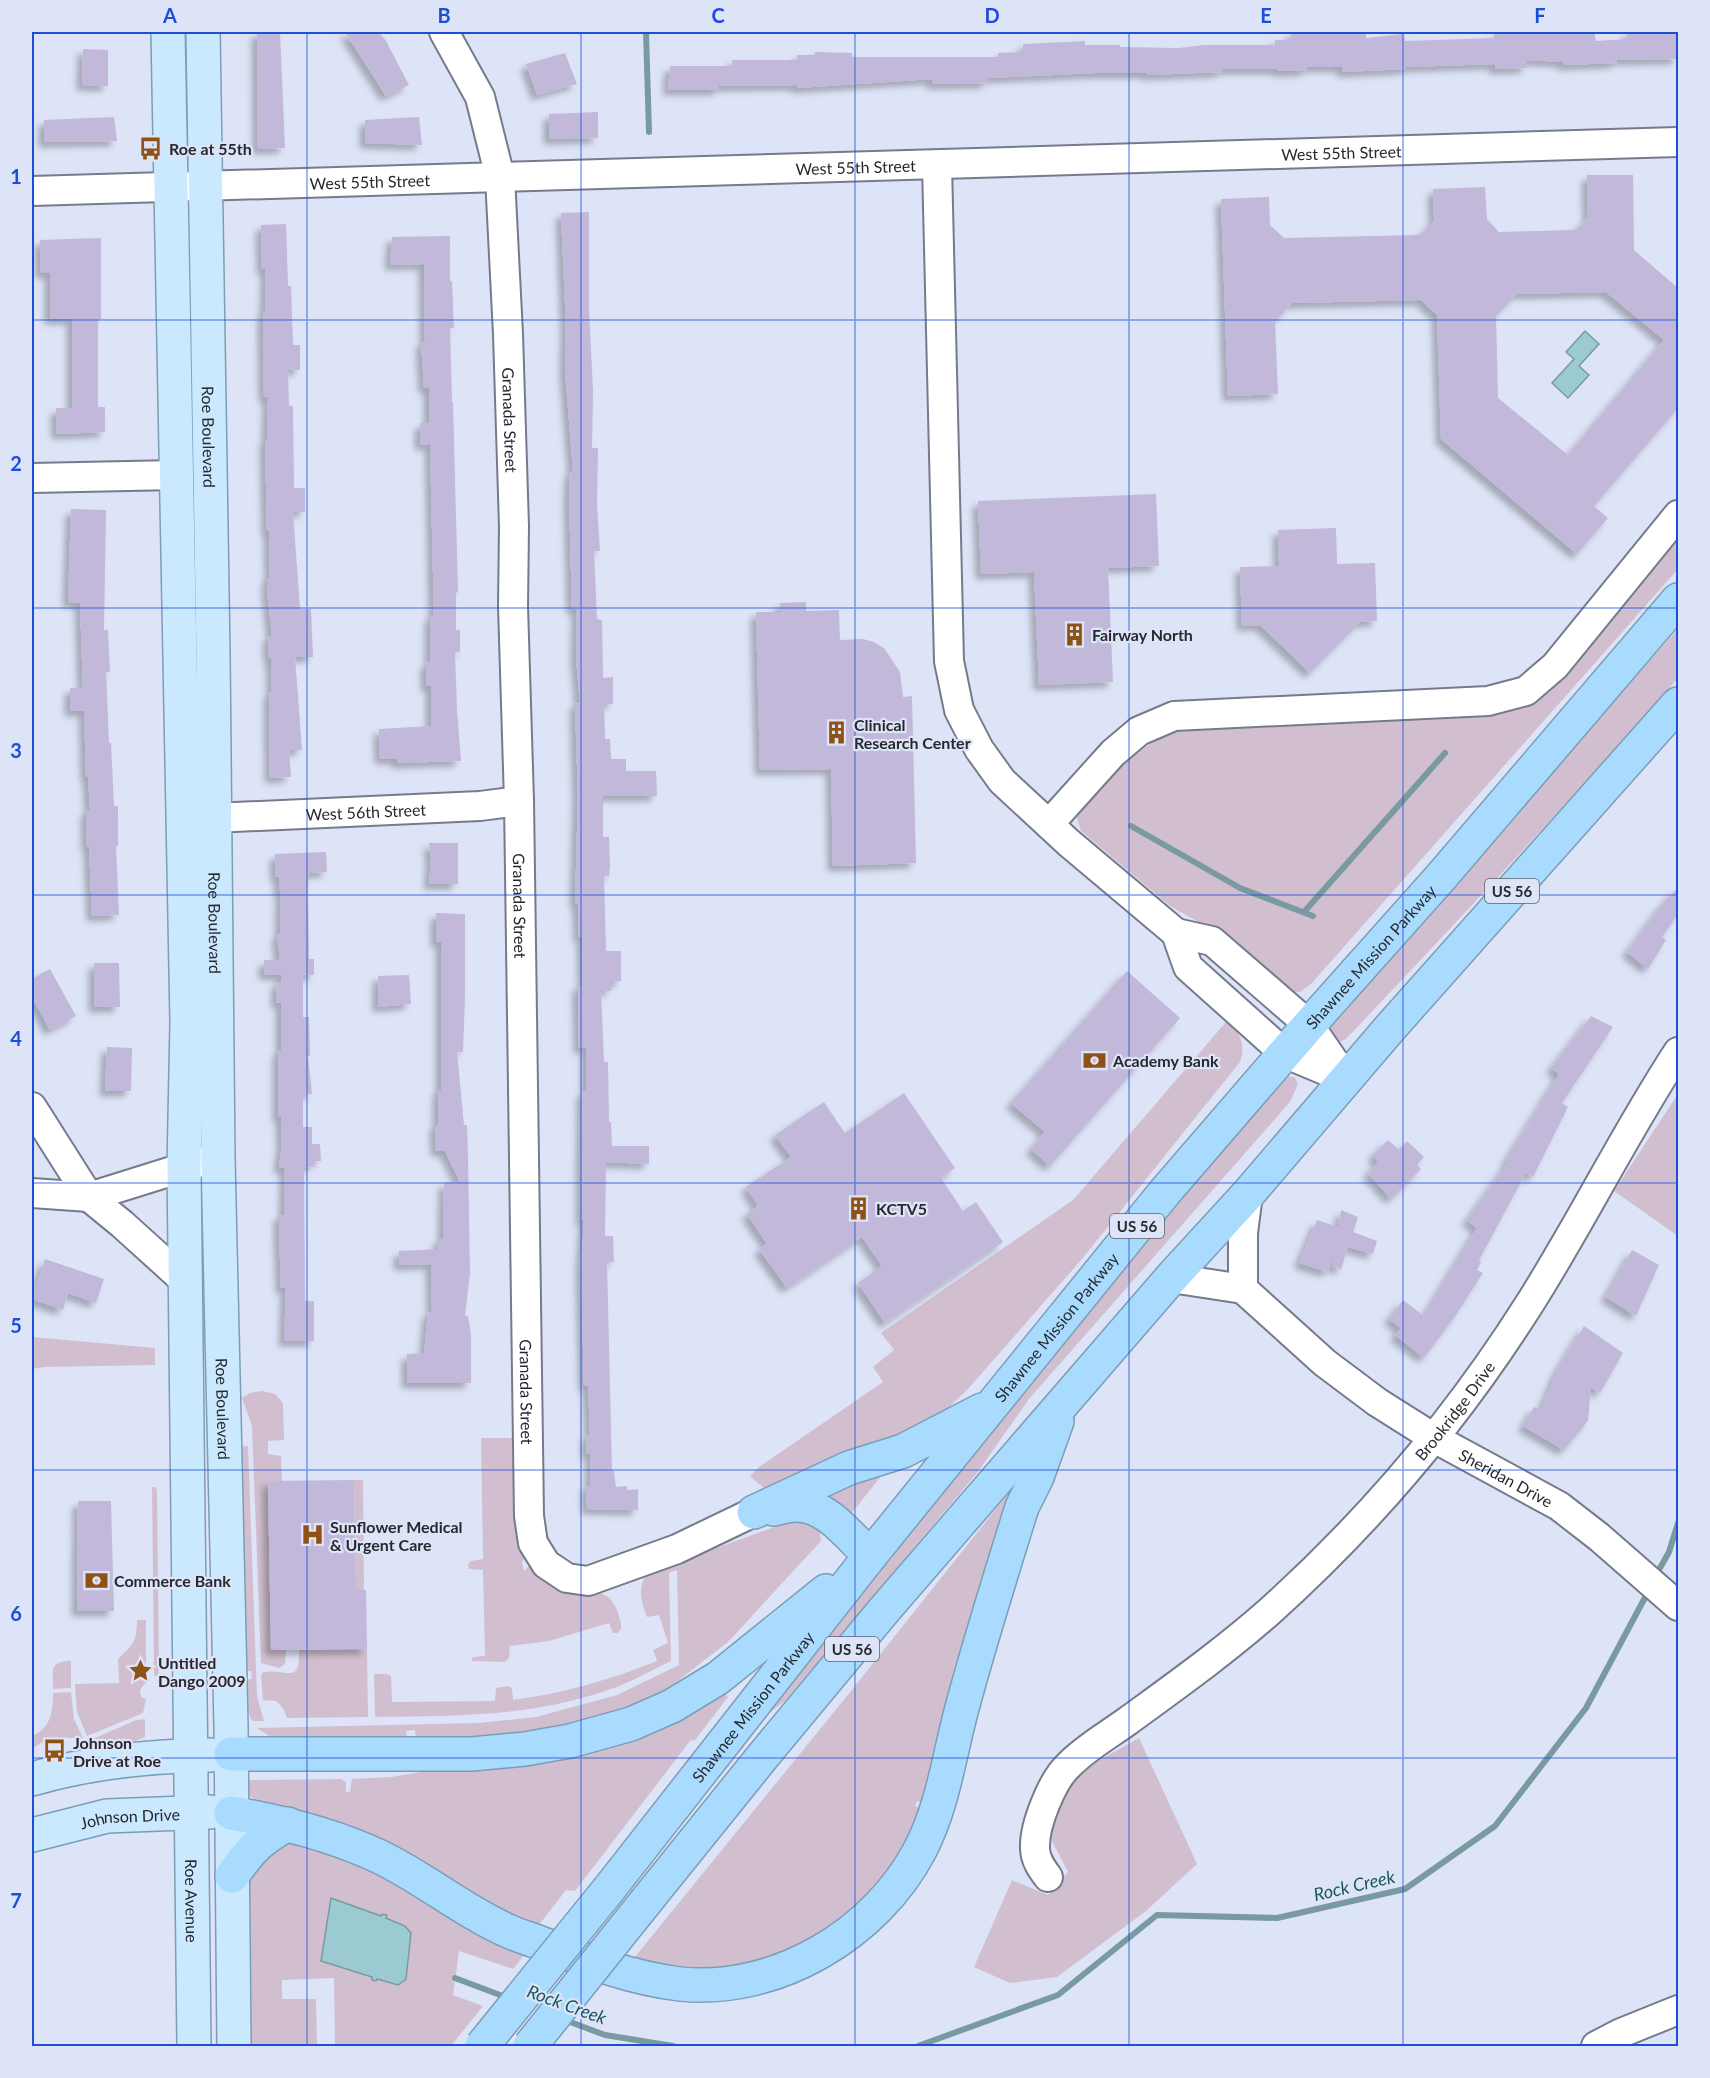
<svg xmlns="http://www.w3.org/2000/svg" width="1710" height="2078" font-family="Lato,sans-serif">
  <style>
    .green { fill: #d1bfcf; fill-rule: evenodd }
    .water { fill: #9ccad2; stroke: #799aa1; stroke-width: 1.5 }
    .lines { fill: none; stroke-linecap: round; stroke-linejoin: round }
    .stream { stroke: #799aa1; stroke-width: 6 }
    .building { fill: #c2b8da; fill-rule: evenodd; filter: url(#shadow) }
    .minor-casing { stroke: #757b8b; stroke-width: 32 }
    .major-casing { stroke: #7c9db6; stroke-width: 36 }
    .highway-casing { stroke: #7c9db6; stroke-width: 36 }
    .minor { stroke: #fff; stroke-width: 28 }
    .major { stroke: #cbe9fe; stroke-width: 33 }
    .highway { stroke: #a9dbfe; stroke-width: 33 }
    .highway-bridge-casing { stroke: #7c9db6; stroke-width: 36; stroke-linecap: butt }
    .highway-bridge { stroke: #a9dbfe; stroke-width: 33 }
    .grid { fill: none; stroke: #1d4ed8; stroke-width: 1.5; stroke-opacity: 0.55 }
    .labels { text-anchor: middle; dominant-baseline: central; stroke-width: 4.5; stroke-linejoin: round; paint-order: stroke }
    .shield { fill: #dee4f7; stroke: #5e616c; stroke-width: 1.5 }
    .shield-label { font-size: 15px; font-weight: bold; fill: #272930 }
    .poi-label { font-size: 16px; font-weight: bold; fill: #272930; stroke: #dee4f7; text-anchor: start }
    .street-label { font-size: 16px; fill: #272930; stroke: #dee4f7 }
    .water-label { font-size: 18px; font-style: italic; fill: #195861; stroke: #dee4f7 }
    .neatline { fill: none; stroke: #1d4ed8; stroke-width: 2 }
    .grid-label { font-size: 20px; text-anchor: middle; font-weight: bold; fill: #1d4ed8 }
  </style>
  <defs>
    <filter id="shadow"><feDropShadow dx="-5.5" dy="5.5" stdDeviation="3" flood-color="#0004"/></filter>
  </defs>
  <rect width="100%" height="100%" fill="#dee4f7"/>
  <path class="green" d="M1678 530V569L1312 983 1300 992 1290 993 1204 925 1170 906 1081 831C1080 827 1077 821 1077 817 1080 792 1149 744 1170 730L1486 712Z
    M1678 629V678C1570 801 1459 920 1346 1039L1335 1044 1326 1029 1334 1018Z
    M1226 1022C1241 1032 1246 1045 1240 1062L1082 1259 968 1389 948 1408 932 1422 767 1491 750 1476 759 1467 883 1382 873 1367 894 1350 881 1333 1073 1200Z
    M1287 1076 1295 1078 1298 1084 1290 1102 1029 1399 977 1473 785 1701 765 1716 764 1709 1120 1268 1285 1077Z
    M1678 1094V1236L1614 1191Z
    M32 1337 155 1348V1365L44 1367 32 1369Z
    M262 1391 275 1394 283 1403 284 1440 268 1441V1454L281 1456 282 1481H268L271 1650H286L285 1664 279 1668 261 1663 252 1426 242 1398 250 1393Z
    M481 1438H515L516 1525 524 1558 522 1563 524 1571 529 1566C536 1575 544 1583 555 1587 581 1595 610 1581 619 1616 621 1623 623 1627 618 1633H613L609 1623 549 1641 510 1646 509 1658 505 1662 471 1661 473 1657 485 1656 483 1570 469 1569 468 1564 471 1561 483 1559Z
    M248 1446 257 1696 264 1721H252L247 1709 245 1680 252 1679 251 1671H244L237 1447Z
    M888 1468 850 1515 826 1496Z
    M354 1480H363L364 1590H356Z
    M1019 1480 971 1630 924 1794 921 1803 917 1801 915 1806 918 1807C919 1823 904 1844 896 1857 860 1915 794 1962 725 1969 703 1971 678 1968 656 1967L657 1962H652L651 1966 630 1963 855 1686Z
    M152 1487H155L157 1490 159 1670 158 1676H154Z
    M799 1518 820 1530 821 1541 728 1642 662 1693 643 1702 611 1714 558 1729 482 1738H416L415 1730 406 1731 407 1738H272L257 1728 478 1723 536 1717 617 1695 679 1665 677 1570 669 1573 671 1661C650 1671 629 1683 608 1690 530 1717 456 1716 375 1717L374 1674H387L391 1676 392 1702 495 1701 496 1688 509 1686 512 1689 513 1700C565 1693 609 1680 657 1661L653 1650 668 1643 659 1615 647 1617C641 1603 637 1585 648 1573Z
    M137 1620H146V1682L140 1690 141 1697 146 1699 143 1713 87 1736 77 1712 75 1684 119 1683 118 1659C133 1645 137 1641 137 1620Z
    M367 1649 368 1717 287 1718 283 1708 276 1701 263 1700 261 1676 263 1672C287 1668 300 1686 299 1650Z
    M71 1661V1688L53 1689C53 1671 49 1661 71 1661Z
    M71 1692 74 1719 83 1738H54L41 1743 32 1749V1736C51 1728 53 1712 53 1693Z
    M726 1694 728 1697 695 1740 690 1741 575 1891 566 1890 535 1930 255 1800 247 1794 244 1783 252 1780 341 1779 346 1782V1793L350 1791 352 1779 391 1777 462 1765 696 1710Z
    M145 1719V1737L133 1742 101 1749 86 1742 136 1720Z
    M1139 1738 1197 1864 1146 1911 1057 1977 1010 1983 974 1967 1012 1880 1048 1895 1068 1872 1048 1833 1069 1777Z
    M279 1842H299L366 1867 452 1919 524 1955 513 1969 459 1951 453 1995 483 2006 451 2046H335L334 1978 282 1980V1999H316L317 2046H248L244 1880ZM386 1915V1918L405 1926 398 1985 372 1977Z"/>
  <path class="water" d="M1585 331 1599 344 1579 366 1589 375 1568 398 1552 383 1574 359 1566 352Z
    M331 1898 381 1916 382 1914 387 1915 386 1918 405 1926 411 1933 406 1979 398 1985 377 1979 376 1981 372 1980V1977L321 1961Z"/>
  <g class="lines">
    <path class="stream" d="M646 32 649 132
      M1131 826 1240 888 1313 916
      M1304 912 1445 753
      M1656 1575 1669 1552 1678 1523
      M455 1978 508 1998
      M565 2020 605 2035 673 2046
      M918 2046 1058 1995 1157 1915 1277 1918 1405 1889 1495 1826 1586 1708 1649 1590"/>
  </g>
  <path class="building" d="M257 32H280L285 148 258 149Z
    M345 32H379L386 41 409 85 386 96Z
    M1291 32H1309V33L1366 32V38L1404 34 1405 41 1494 38V34L1553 32H1594L1596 41 1627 39V32H1678V59L1617 60V63L1563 65V62L1527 60V68L1495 69V64L1406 67V69L1342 72V67H1306L1307 71H1277V69H1222V72L1147 75V73H1095L987 78 988 83 932 84V79L797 88V85L719 86V90H668L670 66H732V60H797V55H815V52L852 53V57H998V53L1023 52V44L1066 42 1085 41V45H1120V47L1179 48 1204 45H1275V40H1291Z
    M83 49 108 50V86L82 85Z
    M565 53 577 84 537 95 526 64Z
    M598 112V138L549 139V114Z
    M114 117 117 141 44 142V120Z
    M419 117 422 145 365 143V120Z
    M1587 175H1633L1634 250 1678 288V408L1594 506 1608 518 1577 554 1441 439 1437 315 1421 300 1292 303 1275 322 1278 394 1228 396 1221 199 1269 197 1270 225 1284 238 1420 235 1434 221 1433 189 1485 187 1487 219 1499 232 1575 230 1588 218ZM1606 292 1664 340 1568 455 1498 398 1496 316 1517 294Z
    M589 212V310L593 391 592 448H598L597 505 600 551H594L597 619 602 620 603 678 613 677V704H604L605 739H610L611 759H626V771H656L657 796H603V837H609L610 866 609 876H604L606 951H621V981L611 982V991H601L604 1062H608L609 1122H611L612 1146H649V1164L606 1162 605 1236H613L614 1262H607L612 1471H614L616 1487 627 1486V1490L638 1489V1510L587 1509 586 1486H590L591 1454H587L586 1436 590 1435 588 1386H584L581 1269 584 1220H581L582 1092 586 1091V1048H579L578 998V985H583L582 937H579L578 904 575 903 578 796 575 704 580 703 576 658 577 609H572L569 497 570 472H573L565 370 566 326 561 213Z
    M286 224 288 286H291L293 345H300V370H288L289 406H293L294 488H305V512H293L300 609H311L313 657H295L302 750H289L291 777 270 778 269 692H272L271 658H269L268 636H272L268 600 267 578H270L269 531H267L265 440H267L268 397H264L263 333V311H265L266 269H262L261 225Z
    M450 236V281H452L454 328H450L452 402H453L458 593 456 592V630H460V652H455L457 710 461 761 397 763V759H380L379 729 431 726V686H426V663L430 662V616H434L430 444 420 445V423H429V388H424L421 342 425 343 424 264 390 265 392 237Z
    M101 238V319H98V407H105V432L57 434 56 408H72V319H50V273H41L40 240Z
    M1156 494 1159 566 1108 568 1113 682 1039 685 1034 572 981 574 978 501Z
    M71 509 106 510 104 630H108L110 672H106L109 743H111L114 806H118V846H116L119 915 92 916 89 847H87L86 811 90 810 88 777 86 776 84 711H70V688H83L80 603 68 602Z
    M1336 528 1337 564 1375 563 1377 621 1360 622 1310 673 1260 625 1242 626 1240 567 1279 566 1278 530Z
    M806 602V611L839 610 840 640 863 639 874 642 884 648 900 672 903 697 912 696 916 863 833 866 831 769 760 770 756 612H780V603Z
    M429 843H458V884H429L431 861Z
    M326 852 327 872 309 873 308 890 309 959H314V975H303V1017H309L310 1049V1056H308L312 1094H303V1127H312V1144H320L321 1161H313V1167L304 1168 305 1301H314V1341H284L286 1288H281L279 1232V1215H284L285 1168H279L282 1143 281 1117H278V1051L281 1050V1003L276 1002 277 982H282L281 975 264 974V960H280L277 934H280L281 891H279V877H276L275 854Z
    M1678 887V914L1662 937 1666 940 1648 969 1627 952 1659 908Z
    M436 913 465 914V997L463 1052H457L464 1125H467L468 1159 470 1273 465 1316H468L471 1334V1383H407V1354L424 1353 428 1312H432L431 1264 399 1265V1251L438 1249V1239H443L444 1183 460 1182 445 1151H436L435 1125H438V1090H441V942H436Z
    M94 963H119L120 1007H94Z
    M50 969 76 1016 50 1030 32 997V979Z
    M1127 971 1180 1018 1050 1166 1031 1149 1045 1132 1011 1103Z
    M409 975 411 1004 378 1007V976Z
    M1591 1016 1613 1027 1562 1103 1568 1107 1533 1177 1526 1173 1479 1260 1481 1262 1477 1270 1483 1273 1456 1315 1424 1358 1395 1335 1401 1328 1389 1319 1403 1300 1424 1316 1477 1228 1467 1220 1508 1162 1506 1161 1559 1074 1551 1068Z
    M107 1047 132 1048 131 1091H105Z
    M904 1093 955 1168 941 1178 963 1211 976 1202 1003 1242 885 1323 858 1283 882 1266 862 1237 787 1288 759 1249 767 1244 747 1214 758 1206 746 1187 791 1157 775 1135 824 1102 845 1133Z
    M1388 1140 1399 1150 1407 1141 1424 1157 1417 1165 1421 1169 1391 1199 1368 1173 1378 1162 1373 1155Z
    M1341 1210 1358 1217 1353 1232 1377 1241 1373 1254 1348 1247 1341 1269 1332 1267 1335 1250 1328 1272 1299 1263 1317 1220 1338 1227Z
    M1632 1250 1659 1265 1636 1316 1606 1297Z
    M45 1259 104 1279 96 1303 68 1293 63 1310 32 1299Z
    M1584 1326 1623 1353 1600 1393 1591 1387 1588 1421 1564 1450 1523 1426 1534 1407 1541 1409 1558 1369Z
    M354 1480 356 1590H366L367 1649 271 1650 268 1481Z
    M78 1501H111L114 1611H77Z"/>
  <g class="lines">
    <defs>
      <g id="minor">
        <path id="s1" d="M444 32 480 97 500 177 508 334 514 527 513 606 519 801 529 1516 533 1543 546 1564 567 1578 588 1581 677 1549 754 1512"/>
        <path d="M937 165 949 661 959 710 979 749 1002 781 1069 843 1176 933 1212 941 1309 1025 1346 1079"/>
        <path id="s2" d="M32 191 1678 142"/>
        <path d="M32 478 176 475"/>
        <path id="s3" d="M213 818 480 806 519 801"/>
        <path d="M1049 824 1113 753 1139 731 1174 716 1488 701 1526 691 1555 666 1678 515"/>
        <path d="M1176 933 1188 967 1284 1053 1346 1079"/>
        <path d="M32 1107 89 1197 122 1224 185 1281"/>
        <path d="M32 1193 89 1197 204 1161"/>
        <path id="s4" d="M1171 1278 1243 1289 1325 1363 1377 1402 1434 1438 1559 1506 1599 1537 1678 1606"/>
        <path d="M1243 1289V1233L1248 1194"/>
        <path id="s5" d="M1048 1877C1042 1869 1035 1860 1035 1848 1034 1826 1052 1780 1069 1765 1085 1748 1110 1734 1129 1720 1177 1685 1226 1650 1270 1611 1370 1521 1458 1417 1530 1303 1582 1221 1625 1133 1678 1052"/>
        <path d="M1596 2046 1621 2033 1678 2010"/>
      </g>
      <g id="major">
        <path id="s6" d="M168 32 187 1023 184 1166 194 2046"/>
        <path id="s7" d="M203 32 213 654 218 1158 231 1726 234 2046"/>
        <path d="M32 1779C89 1762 151 1756 211 1755"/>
        <path id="s8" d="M32 1835 107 1816 210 1812"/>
      </g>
      <g id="highway">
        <path d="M774 1509C781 1507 789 1505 797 1505 827 1505 850 1537 870 1556"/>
        <path d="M754 1512 849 1468 903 1451 982 1410"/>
        <path d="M231 1754H472L525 1749 570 1741 631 1724 672 1706 718 1678 826 1591"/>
        <path d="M231 1813C282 1822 331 1834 378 1856 423 1877 461 1910 506 1930 516 1935 527 1938 538 1942 584 1960 630 1978 680 1984 776 1994 876 1934 920 1850 943 1806 949 1756 962 1708 980 1641 1001 1574 1022 1507L1037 1477 1057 1421"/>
        <path d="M232 1876C251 1849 259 1840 288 1824"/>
        <path id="s9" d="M609 1889 870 1556 1164 1193 1309 1025 1441 877 1678 600"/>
        <path d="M647 1900 763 1756 885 1609 1171 1278 1248 1194 1390 1028 1678 704"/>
      </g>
    </defs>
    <use href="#minor" class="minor-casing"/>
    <use href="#major" class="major-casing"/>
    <use href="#highway" class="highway-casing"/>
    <use href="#minor" class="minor"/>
    <use href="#major" class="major"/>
    <use href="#highway" class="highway"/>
    <defs>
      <path id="highway-bridge" d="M482 2046 609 1889
        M530 2046 647 1900"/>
    </defs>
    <use href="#highway-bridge" class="highway-bridge-casing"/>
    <use href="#highway-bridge" class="highway-bridge"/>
  </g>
  <path class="grid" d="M307 32V2046M581 32V2046M855 32V2046M1129 32V2046M1403 32V2046M32 320H1678M32 608H1678M32 895H1678M32 1183H1678M32 1470H1678M32 1758H1678"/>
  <defs>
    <symbol id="bus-bare" viewBox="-9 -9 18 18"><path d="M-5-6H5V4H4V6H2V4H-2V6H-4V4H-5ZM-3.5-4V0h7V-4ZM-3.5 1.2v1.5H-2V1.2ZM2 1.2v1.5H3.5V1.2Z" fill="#8f5215" stroke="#dee4f7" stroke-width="2.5" paint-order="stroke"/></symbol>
    <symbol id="building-bare" viewBox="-9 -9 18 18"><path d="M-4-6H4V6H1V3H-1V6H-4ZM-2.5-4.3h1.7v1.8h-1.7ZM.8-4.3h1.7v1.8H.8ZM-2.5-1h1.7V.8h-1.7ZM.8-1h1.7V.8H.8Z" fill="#8f5215" stroke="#dee4f7" stroke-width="2.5" paint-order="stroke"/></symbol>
    <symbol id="bank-bare" viewBox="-9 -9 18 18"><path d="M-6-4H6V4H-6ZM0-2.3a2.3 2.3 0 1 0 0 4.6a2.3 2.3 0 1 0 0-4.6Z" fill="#8f5215" stroke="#dee4f7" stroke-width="2.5" paint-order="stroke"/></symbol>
    <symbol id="hospital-bare" viewBox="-9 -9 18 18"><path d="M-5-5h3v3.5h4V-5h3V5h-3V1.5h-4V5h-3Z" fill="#8f5215" stroke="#dee4f7" stroke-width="2.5" paint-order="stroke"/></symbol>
    <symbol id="sight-bare" viewBox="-9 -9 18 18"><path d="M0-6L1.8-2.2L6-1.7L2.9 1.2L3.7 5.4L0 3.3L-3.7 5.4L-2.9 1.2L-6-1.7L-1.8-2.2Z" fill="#8f5215" stroke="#dee4f7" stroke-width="2.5" paint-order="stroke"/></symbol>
  </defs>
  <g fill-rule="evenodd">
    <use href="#bus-bare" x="134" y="132" width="33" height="33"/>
    <use href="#building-bare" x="1058" y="618" width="33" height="33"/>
    <use href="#building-bare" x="820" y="716" width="33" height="33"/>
    <use href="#bank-bare" x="1078" y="1044" width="33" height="33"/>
    <use href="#building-bare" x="842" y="1192" width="33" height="33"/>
    <use href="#hospital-bare" x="296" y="1518" width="33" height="33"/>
    <use href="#bank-bare" x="80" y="1564" width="33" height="33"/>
    <use href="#sight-bare" x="124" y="1654" width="33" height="33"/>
    <use href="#bus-bare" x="38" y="1734" width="33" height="33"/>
  </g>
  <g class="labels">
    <g class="shield">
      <rect x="1485" y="879" width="54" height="24" rx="4.5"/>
      <rect x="1110" y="1214" width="54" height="24" rx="4.5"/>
      <rect x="825" y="1637" width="54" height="24" rx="4.5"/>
    </g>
    <g class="shield-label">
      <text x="1512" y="891">US 56</text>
      <text x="1137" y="1226">US 56</text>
      <text x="852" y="1649">US 56</text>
    </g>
    <g class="poi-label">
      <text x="169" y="148">Roe at 55th</text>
      <text x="1092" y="634">Fairway North</text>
      <text x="854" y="724">Clinical<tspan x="854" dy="18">Research Center</tspan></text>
      <text x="1113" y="1060">Academy Bank</text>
      <text x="876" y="1208">KCTV5</text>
      <text x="330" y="1526">Sunflower Medical<tspan x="330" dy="18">&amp; Urgent Care</tspan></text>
      <text x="114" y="1580">Commerce Bank</text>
      <text x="158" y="1662">Untitled<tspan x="158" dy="18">Dango 2009</tspan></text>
      <text x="73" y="1742">Johnson<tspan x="73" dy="18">Drive at Roe</tspan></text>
    </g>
    <g class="street-label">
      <text stroke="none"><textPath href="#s2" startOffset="1310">West 55th Street</textPath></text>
      <text stroke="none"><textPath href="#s2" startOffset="824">West 55th Street</textPath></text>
      <text stroke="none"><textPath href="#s2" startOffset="338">West 55th Street</textPath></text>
      <text stroke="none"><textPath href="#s1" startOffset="400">Granada Street</textPath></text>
      <text stroke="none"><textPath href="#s7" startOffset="405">Roe Boulevard</textPath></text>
      <text stroke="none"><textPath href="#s3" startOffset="153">West 56th Street</textPath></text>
      <text stroke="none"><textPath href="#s1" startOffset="886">Granada Street</textPath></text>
      <text stroke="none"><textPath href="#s7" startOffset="891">Roe Boulevard</textPath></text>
      <text stroke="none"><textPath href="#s9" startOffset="1204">Shawnee Mission Parkway</textPath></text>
      <text stroke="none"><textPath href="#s9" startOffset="718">Shawnee Mission Parkway</textPath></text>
      <text stroke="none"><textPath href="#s1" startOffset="1372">Granada Street</textPath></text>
      <text stroke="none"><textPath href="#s7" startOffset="1377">Roe Boulevard</textPath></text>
      <text stroke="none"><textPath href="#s5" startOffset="650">Brookridge Drive</textPath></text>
      <text stroke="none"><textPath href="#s4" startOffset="398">Sheridan Drive</textPath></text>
      <text stroke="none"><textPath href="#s9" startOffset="232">Shawnee Mission Parkway</textPath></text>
      <text stroke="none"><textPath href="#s8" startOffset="100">Johnson Drive</textPath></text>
      <text stroke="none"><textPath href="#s6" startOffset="1869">Roe Avenue</textPath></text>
    </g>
    <g class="water-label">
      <text transform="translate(1354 1885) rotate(-13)">Rock Creek</text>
      <text transform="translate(567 2004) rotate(20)">Rock Creek</text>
    </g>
  </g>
  <rect width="1710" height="2078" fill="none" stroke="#dee4f7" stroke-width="66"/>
  <rect x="33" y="33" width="1644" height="2012" class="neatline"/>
  <g class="grid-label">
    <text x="170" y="23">A</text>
    <text x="444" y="23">B</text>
    <text x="718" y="23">C</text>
    <text x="992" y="23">D</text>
    <text x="1266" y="23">E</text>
    <text x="1540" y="23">F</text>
    <text x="16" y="184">1</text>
    <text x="16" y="471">2</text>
    <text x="16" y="758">3</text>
    <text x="16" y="1046">4</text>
    <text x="16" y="1333">5</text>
    <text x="16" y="1621">6</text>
    <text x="16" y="1908">7</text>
  </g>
</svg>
